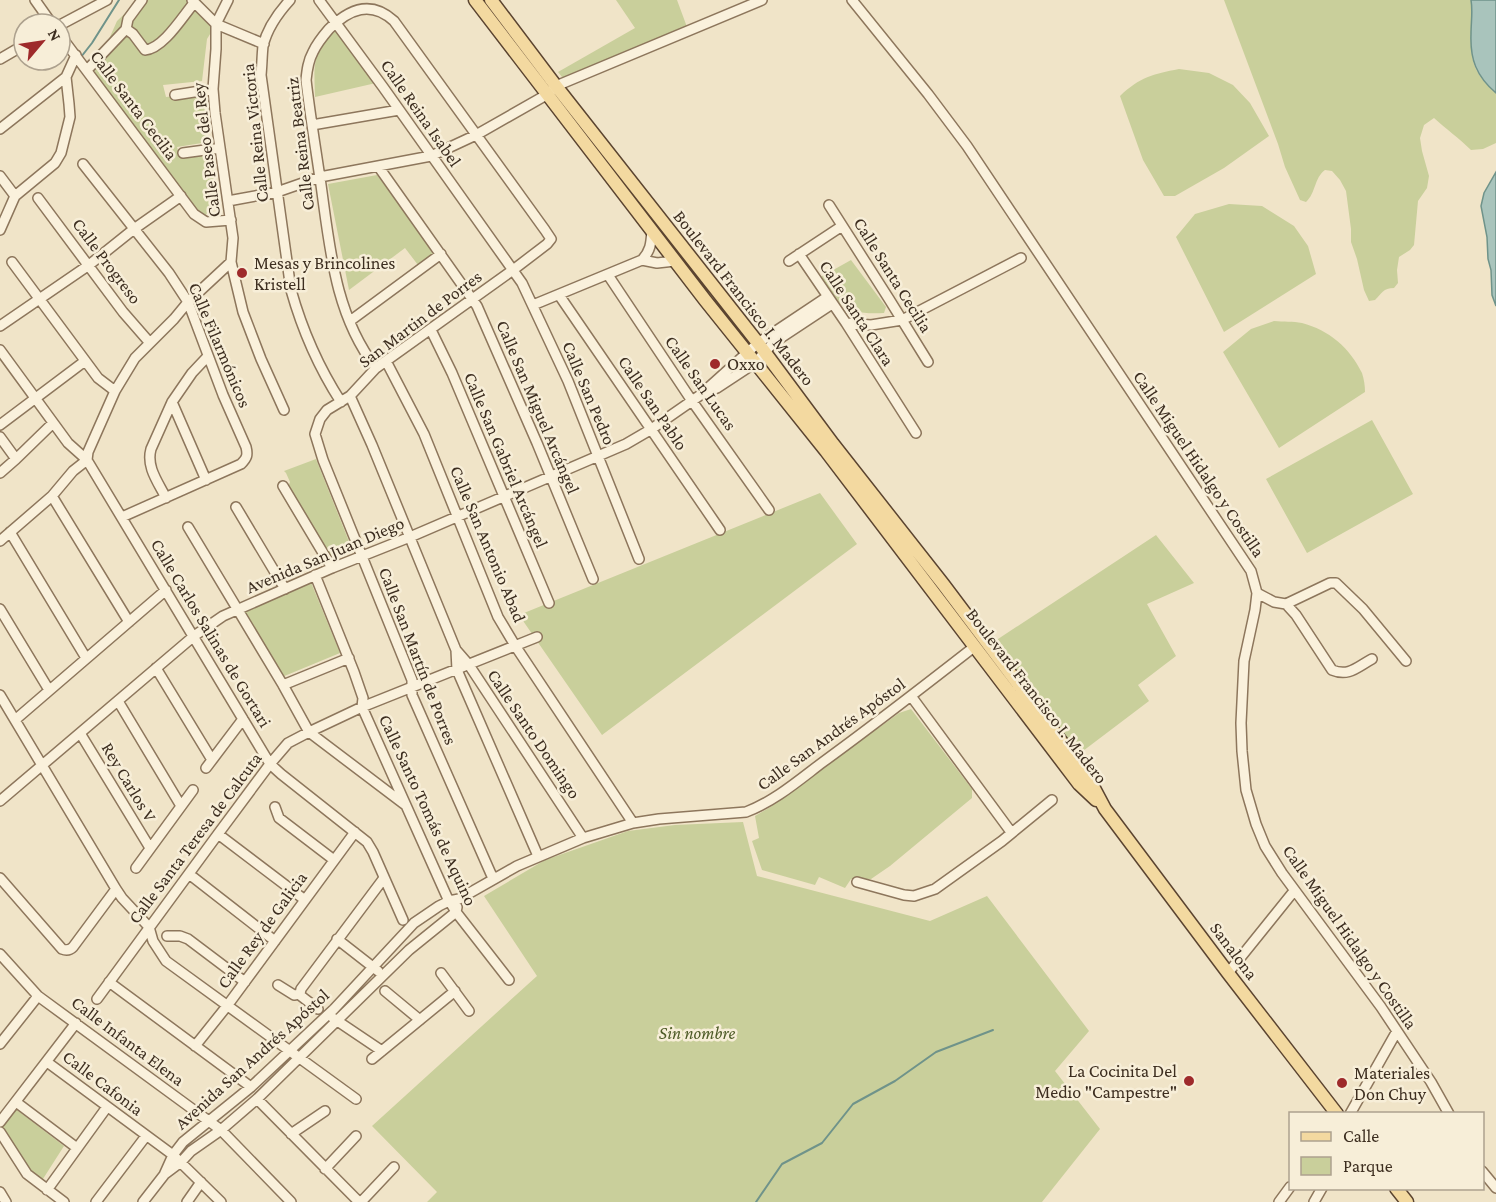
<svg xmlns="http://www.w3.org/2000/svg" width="1496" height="1202" font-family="'Crimson Pro',serif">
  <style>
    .green { fill: #c9cf9b }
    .water { fill: #a9c4bc; stroke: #6f938a; stroke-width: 1.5 }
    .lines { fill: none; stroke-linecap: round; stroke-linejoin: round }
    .stream { stroke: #6f938a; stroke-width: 2 }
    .minor-casing { stroke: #8d765c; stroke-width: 12 }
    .major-casing { stroke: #5b4430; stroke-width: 15 }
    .minor { stroke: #faf1dc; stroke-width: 9 }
    .major { stroke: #f3d9a0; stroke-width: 12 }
    .poi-dot { fill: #9e2a2b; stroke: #f7eed8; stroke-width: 2 }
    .labels { text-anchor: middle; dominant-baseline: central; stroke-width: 5; stroke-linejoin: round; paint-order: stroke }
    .street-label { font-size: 18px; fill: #3d2e20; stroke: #f7eed8 }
    .poi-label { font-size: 18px; fill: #3d2e20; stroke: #f7eed8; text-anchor: start }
    .park-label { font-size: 18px; font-style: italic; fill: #4d5a26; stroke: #f7eed8 }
  </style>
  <rect width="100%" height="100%" fill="#f0e4c8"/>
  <path class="green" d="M139 0H190L215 26 207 39 202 81 163 85 166 97 203 93 208 142 177 147 180 157 211 153 218 195 201 223 94 73 117 21Z
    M616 0H677L687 27 566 82 558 72 635 28Z
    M1224 0H1471C1478 40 1457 60 1496 93V143L1483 149 1471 150C1459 138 1446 129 1434 118L1424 125 1420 138 1422 151 1429 176 1427 188 1418 201 1414 245 1410 250 1399 257 1397 270 1398 283 1394 288C1383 288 1382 293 1375 300L1369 301 1364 290 1357 259 1351 242V229L1346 191 1340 180 1332 171 1325 170C1314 178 1316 193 1306 202L1300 200 1285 167 1278 144Z
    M335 28 376 83 315 97C314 64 312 54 335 28Z
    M1179 69 1209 73 1233 85 1250 103 1269 136 1224 168 1175 196H1164L1143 160 1120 96C1140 77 1153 74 1179 69Z
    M377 175 435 252 418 265 405 248 349 290 328 184Z
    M1229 204 1262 206 1294 226 1308 246 1316 274 1224 332 1176 237 1195 214Z
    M851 260 886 307 884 313C847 315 840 307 819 278Z
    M1274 321C1283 322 1293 321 1302 323 1329 330 1350 348 1362 373 1364 379 1365 386 1365 392L1279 448 1223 352 1251 329Z
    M1372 420 1413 494 1307 553 1266 479Z
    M316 459 352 549 330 558 288 487 290 482 286 473 284 471Z
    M820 493 857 544 602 735 519 615Z
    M1156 535 1194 583 1147 604 1176 656 1138 685 1149 701 1079 754 995 641Z
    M310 580 340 653 282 677 242 610Z
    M911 709 972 789V798L890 866 871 879H851L845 888 819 877 815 885 762 870 752 841 759 838 755 816 772 806 854 740 880 727 899 713Z
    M743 822 757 876 930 921 987 896 1089 1031 1055 1071 1100 1129 1042 1202H427L437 1192 372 1126 537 976 484 896 545 860 628 831 675 825Z
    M13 1107 64 1146 41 1182 28 1172 0 1130V1124Z"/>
  <path class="water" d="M1471 0H1496V93C1476 76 1470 59 1471 34 1471 22 1473 11 1471 0Z
    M1496 172V306L1492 295 1491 270 1488 259 1487 237 1481 206 1484 193Z"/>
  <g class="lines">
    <path class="stream" d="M81 57 92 43 119 0
      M756 1202 782 1164 822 1143 853 1104 895 1081 936 1052 993 1030"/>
    <defs>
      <path id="minor" d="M35 0 52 24
        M192 0 216 24 264 44
        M290 0C279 12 267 29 263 46 262 55 262 65 261 75L291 290C302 329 319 368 341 402
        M319 0 383 87 522 283 568 381 639 559
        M852 0 928 94 967 146 1251 571 1257 593 1255 610 1244 661 1241 723 1242 751 1246 790 1256 824 1265 846 1282 873 1381 1007 1431 1082 1449 1114
        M60 25 107 0
        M126 29 128 19 142 0
        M60 35 194 214 206 222 231 220
        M0 59 24 45
        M87 70 126 29 133 34 145 50C163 49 183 16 194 3
        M175 95 213 89
        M312 125 399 110
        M0 129 66 77 76 55
        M183 153 220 148
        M83 164 169 273 188 302 223 395 246 447C248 455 247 458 241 464L122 517
        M378 166 477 306 537 443 593 579
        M0 176 15 196
        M15 196 55 163 61 153 70 117 69 104 66 77
        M38 198 123 312 150 343
        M228 201 277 192 320 177 431 156 476 135 548 94 556 86 762 0
        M829 205 889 299 928 362
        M0 230 15 196
        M799 254 846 323 916 433
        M642 260 657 263 675 261
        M789 261 842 226
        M12 262 98 378 115 391
        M231 262 243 312 261 359 284 410
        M608 275 692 401 769 510
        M559 295 720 530
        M533 305 642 260C651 250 651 243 652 230
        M350 321 441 254
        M846 323 871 325 902 320 1021 258
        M0 326 89 265 134 229 181 196
        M431 330 452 373 549 603
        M0 350 68 443 87 460 270 764 281 774 367 842 373 852 403 920
        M386 361 424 434 498 617 516 647 633 823
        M376 368C335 315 330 249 321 185 316 150 310 115 306 80 307 70 308 61 313 52 317 43 323 36 329 29 349 9 371 0 394 21L545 230 551 239 547 244 513 270 376 368 350 396 327 410 320 419 315 434 323 460 412 680V695L491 874 494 878
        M708 392 717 388 755 363 773 343 832 304
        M350 396 372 445 456 650 457 670 538 856
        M172 402 206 480
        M0 425 85 361
        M0 437 16 459
        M0 473 16 459 53 423
        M283 486 332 568
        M52 496 129 622
        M166 498C158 482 146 467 151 449L172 402 192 373 208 356
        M236 507 285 589
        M188 527 283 685 309 732 404 804
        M10 532 86 658
        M0 541 52 496 73 471 87 460 88 452 115 391 135 358 174 319 188 302 231 262 233 238 215 113 213 89 216 49V24L228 0
        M315 575 354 672 363 698 362 707 447 897 456 912 509 980
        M1257 593 1274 602 1286 604 1296 615 1332 670C1349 677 1357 667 1372 659
        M1286 604 1330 583H1336L1363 609 1406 661
        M0 609 49 690
        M456 650 469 665 583 838
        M156 668 212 760
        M283 685 349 658
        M0 695 116 889 122 898 149 927 153 941 166 961 356 1099
        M911 696 1011 832
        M118 701 181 806
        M15 720 166 590
        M80 733 150 848
        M206 768 243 719
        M0 801 194 636 223 616 332 568 410 537 626 444 650 430 699 396 758 343 827 297
        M275 807 279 818 334 860
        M218 834 305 900
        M136 868 193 790
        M189 874 275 941
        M0 878 62 949C67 951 70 950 73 947L116 889
        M857 882 904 895 914 896 935 889 1002 841 1052 800
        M167 936H180L188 939 245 982
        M337 939 378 971
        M0 954 38 996 221 1130 291 1202
        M441 973 469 1011
        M1228 973 1294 891
        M109 982 251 1087
        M278 985 294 995 300 994
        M385 991 420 1020
        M97 999 218 834 270 764 288 743 309 732 362 707 537 637
        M318 1009 301 996 300 994 301 989 384 878
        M333 1018 382 1051
        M0 1044 38 996
        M195 1046 227 1006 355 832
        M372 1059 455 991
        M47 1062 173 1155 221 1202
        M257 1099 359 1202
        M16 1102 77 1148
        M1350 1114 1397 1031
        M0 1122 76 1023
        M0 1132 27 1174 64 1202
        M291 1134 325 1111
        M325 1169 356 1136
        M1482 1171 1496 1188
        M165 1174 181 1162 191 1151 221 1130 257 1099 409 950 456 912 457 907
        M47 1190 107 1107
        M0 1192 6 1202
        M96 1202 146 1136
        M143 1202 164 1175 173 1155 183 1142 251 1087 334 1009 414 923 439 906 449 901 459 899 517 866 583 838 633 823 659 819 746 812C775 801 799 780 823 762 874 725 924 686 974 647
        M187 1202 201 1182
        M361 1202 394 1167
        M1279 1202 1290 1187
        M1314 1202 1322 1188"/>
      <path id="major" d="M475 0 705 300 826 451 1079 784 1096 800
        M491 0 556 86 758 343 833 444 943 584 1088 777 1105 809 1228 973 1337 1114
        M1396 1188 1407 1202"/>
    </defs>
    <use href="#minor" class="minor-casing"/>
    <use href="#major" class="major-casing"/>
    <use href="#minor" class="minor"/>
    <use href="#major" class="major"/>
  </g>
  <g class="poi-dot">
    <circle cx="242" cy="273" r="6"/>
    <circle cx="715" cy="364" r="6"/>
    <circle cx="1189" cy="1081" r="6"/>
    <circle cx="1342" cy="1083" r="6"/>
  </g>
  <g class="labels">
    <g class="street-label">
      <text transform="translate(134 105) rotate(53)">Calle Santa Cecilia</text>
      <text transform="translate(421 113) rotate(55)">Calle Reina Isabel</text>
      <text transform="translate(255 133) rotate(-96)">Calle Reina Victoria</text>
      <text transform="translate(300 144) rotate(-97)">Calle Reina Beatriz</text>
      <text transform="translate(206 150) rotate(-97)">Calle Paseo del Rey</text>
      <text transform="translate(107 261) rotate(53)">Calle Progreso</text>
      <text transform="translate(893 275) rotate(58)">Calle Santa Cecilia</text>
      <text transform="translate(744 298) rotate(52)">Boulevard Francisco I. Madero</text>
      <text transform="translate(857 313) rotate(57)">Calle Santa Clara</text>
      <text transform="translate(420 319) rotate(-37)">San Martin de Porres</text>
      <text transform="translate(220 345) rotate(67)">Calle Filarmónicos</text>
      <text transform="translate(701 383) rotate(55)">Calle San Lucas</text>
      <text transform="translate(589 393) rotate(67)">Calle San Pedro</text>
      <text transform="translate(653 403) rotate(56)">Calle San Pablo</text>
      <text transform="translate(538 407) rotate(67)">Calle San Miguel Arcángel</text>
      <text transform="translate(506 460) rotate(67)">Calle San Gabriel Arcángel</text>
      <text transform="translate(1199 464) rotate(56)">Calle Miguel Hidalgo y Costilla</text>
      <text transform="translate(488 544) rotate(67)">Calle San Antonio Abad</text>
      <text transform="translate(325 555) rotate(-23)">Avenida San Juan Diego</text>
      <text transform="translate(211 633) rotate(59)">Calle Carlos Salinas de Gortari</text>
      <text transform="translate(418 656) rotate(69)">Calle San Martín de Porres</text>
      <text transform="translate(1037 696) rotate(52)">Boulevard Francisco I. Madero</text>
      <text transform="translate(534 734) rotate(56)">Calle Santo Domingo</text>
      <text transform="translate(831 734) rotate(-36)">Calle San Andrés Apóstol</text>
      <text transform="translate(129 782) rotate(59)">Rey Carlos V</text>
      <text transform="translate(428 810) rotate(65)">Calle Santo Tomás de Aquino</text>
      <text transform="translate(195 838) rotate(-53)">Calle Santa Teresa de Calcuta</text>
      <text transform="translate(262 930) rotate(-54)">Calle Rey de Galicia</text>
      <text transform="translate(1350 937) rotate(55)">Calle Miguel Hidalgo y Costilla</text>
      <text transform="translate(1234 951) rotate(53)">Sanalona</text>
      <text transform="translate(128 1041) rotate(37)">Calle Infanta Elena</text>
      <text transform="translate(252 1059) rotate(-42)">Avenida San Andrés Apóstol</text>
      <text transform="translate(103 1083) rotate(37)">Calle Cafonia</text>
    </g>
    <g class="poi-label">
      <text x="254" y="263">Mesas y Brincolines<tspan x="254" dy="21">Kristell</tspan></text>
      <text x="727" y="364">Oxxo</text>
      <text x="1177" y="1071" text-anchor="end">La Cocinita Del<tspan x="1177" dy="21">Medio "Campestre"</tspan></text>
      <text x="1354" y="1073">Materiales<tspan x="1354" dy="21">Don Chuy</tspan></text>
    </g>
    <g class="park-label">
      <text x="697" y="1033">Sin nombre</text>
    </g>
  </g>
  <rect x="1289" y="1112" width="195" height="78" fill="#f7eed8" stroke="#ada18e" stroke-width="1.5"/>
  <rect x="1301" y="1132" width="30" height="9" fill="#f3d9a0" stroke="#ada18e" stroke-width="1.5"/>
  <text x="1343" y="1142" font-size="18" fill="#3d2e20">Calle</text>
  <rect x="1301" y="1157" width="30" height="18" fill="#c9cf9b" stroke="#ada18e" stroke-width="1.5"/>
  <text x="1343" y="1172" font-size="18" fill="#3d2e20">Parque</text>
  <g transform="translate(42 42) rotate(61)"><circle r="28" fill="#f7eed8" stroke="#ada18e" stroke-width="1.5"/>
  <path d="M0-4.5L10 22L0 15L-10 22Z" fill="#9e2a2b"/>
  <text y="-9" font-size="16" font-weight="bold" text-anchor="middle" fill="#3d2e20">N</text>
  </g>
</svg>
